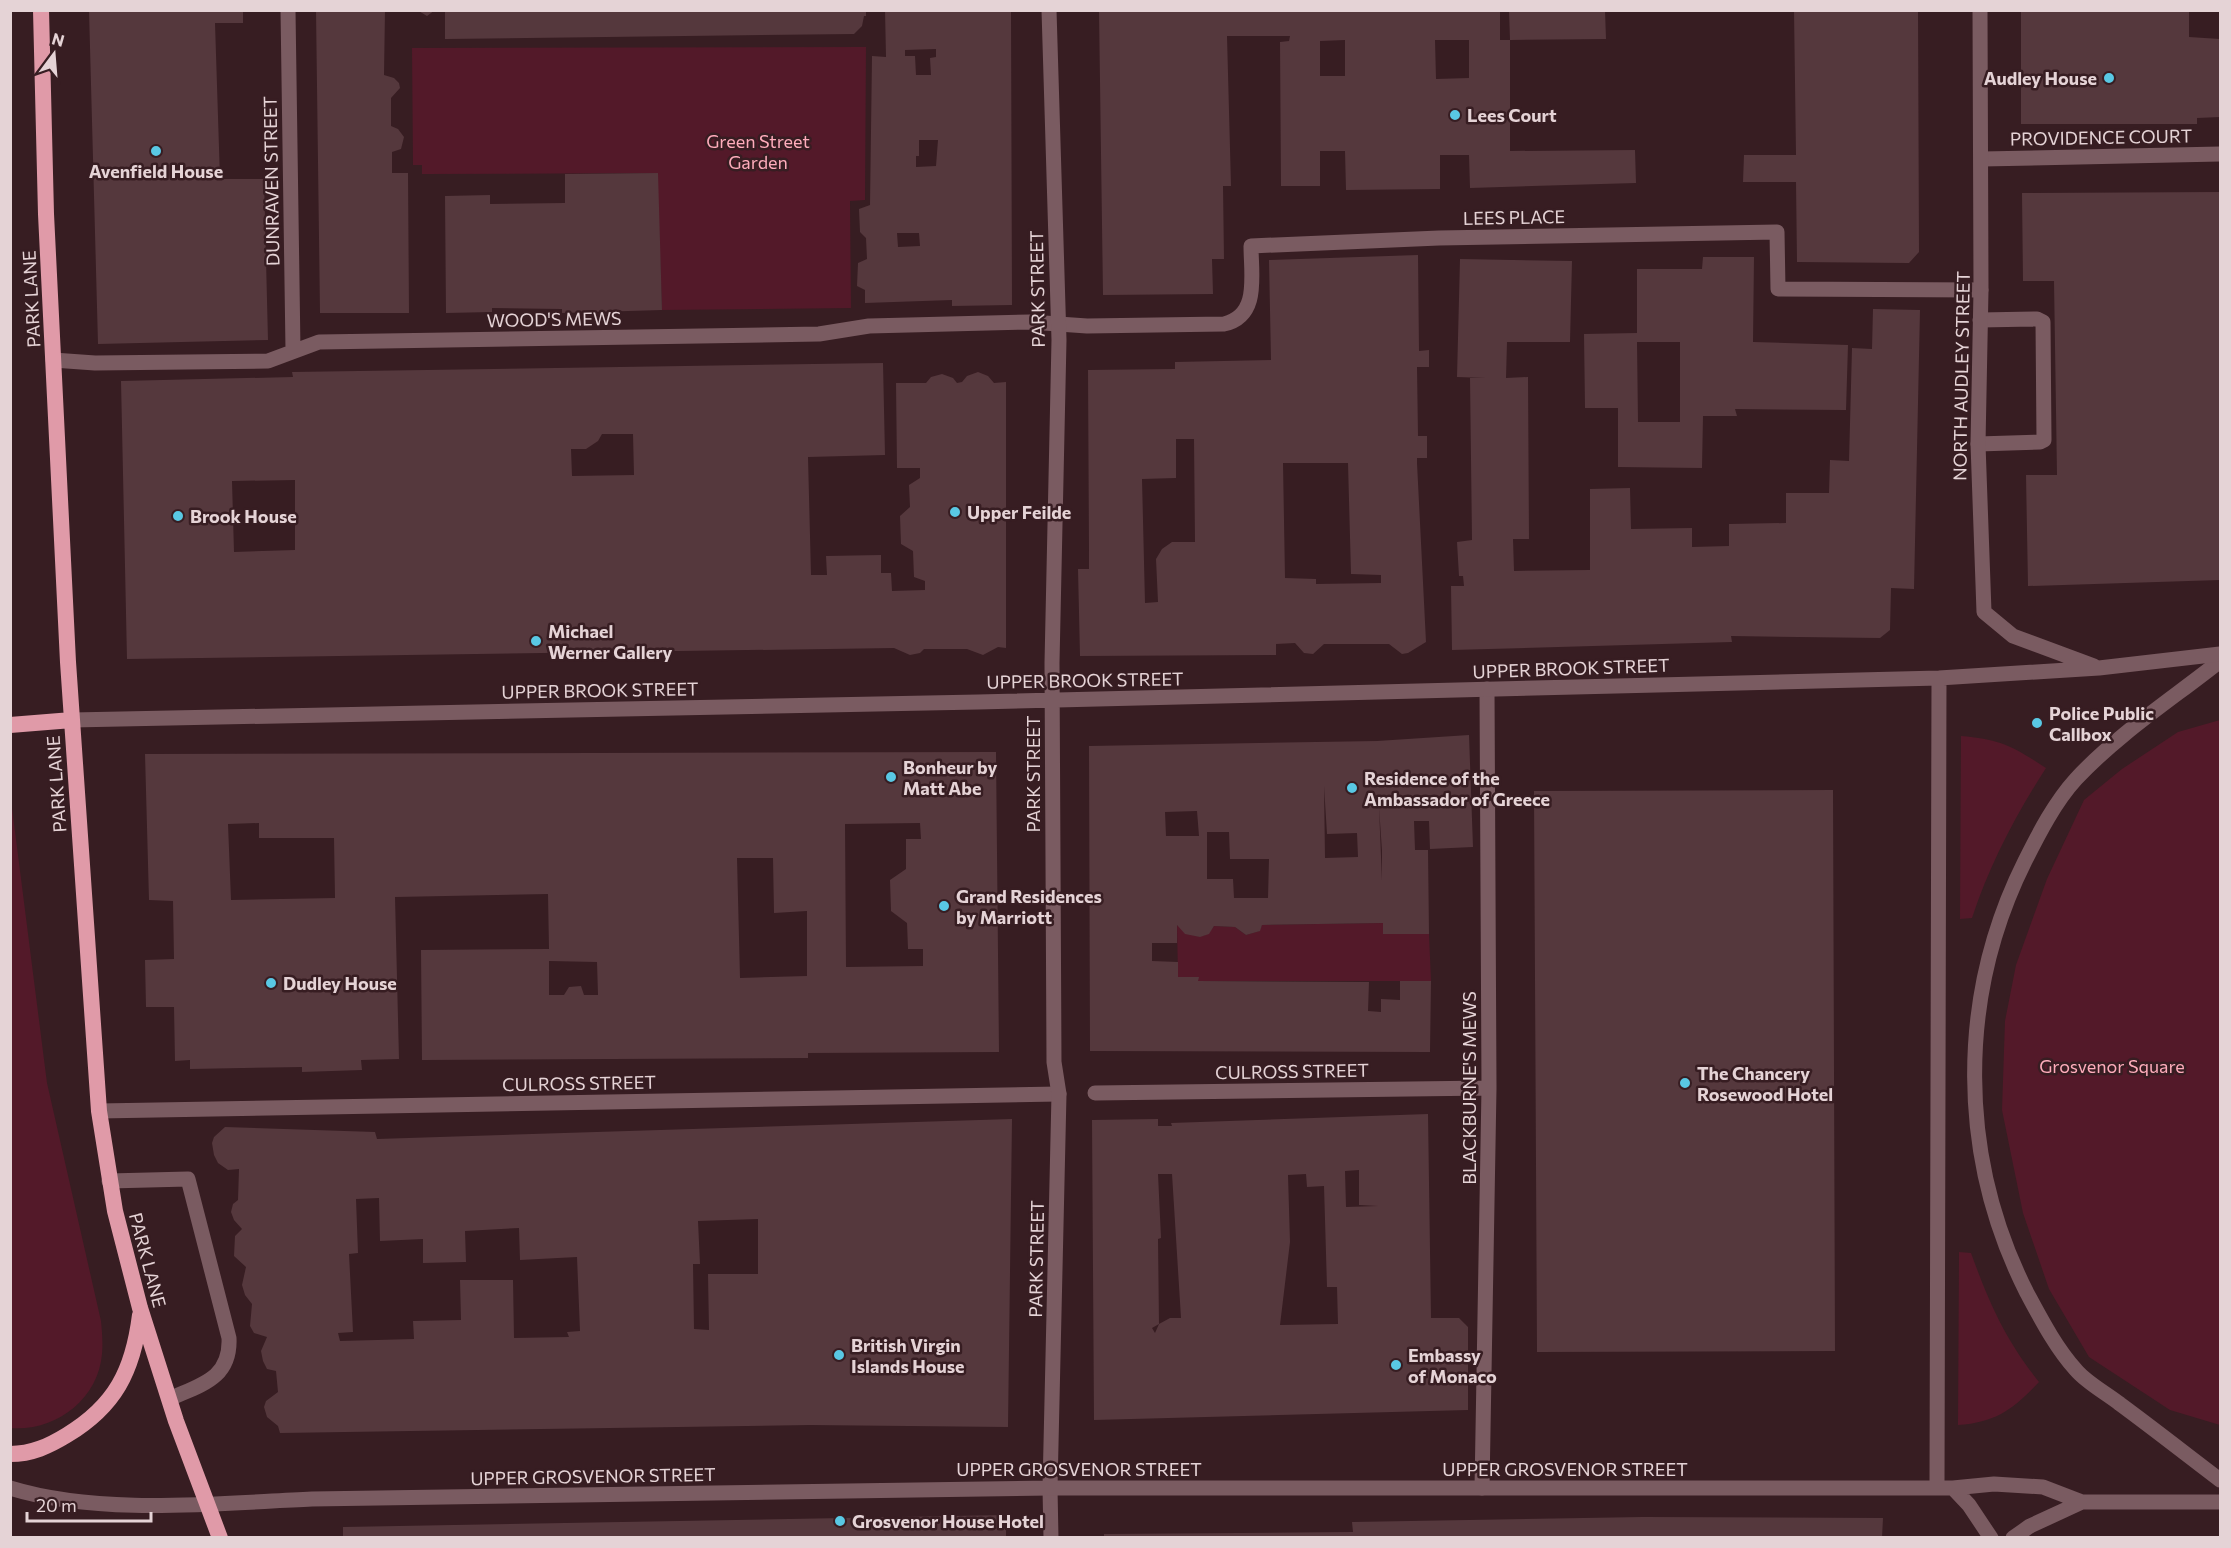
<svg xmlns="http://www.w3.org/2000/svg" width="2231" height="1548" font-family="Commissioner,sans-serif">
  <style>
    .green { fill: #531929 }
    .building { fill: #55383d; fill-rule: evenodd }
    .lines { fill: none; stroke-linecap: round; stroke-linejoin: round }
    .service { stroke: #7a5b61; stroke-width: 15 }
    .pedestrian { stroke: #7a5b61; stroke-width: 15 }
    .minor { stroke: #7a5b61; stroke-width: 15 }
    .tertiary { stroke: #7a5b61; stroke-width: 15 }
    .trunk { stroke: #e09aa8; stroke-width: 16 }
    .poi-dot { fill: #59c8e4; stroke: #371d22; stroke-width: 2 }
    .labels { text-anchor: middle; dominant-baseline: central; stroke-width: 5; stroke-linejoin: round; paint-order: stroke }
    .poi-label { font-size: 18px; font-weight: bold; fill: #e5d3d6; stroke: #371d22; text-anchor: start }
    .street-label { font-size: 18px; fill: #e5d3d6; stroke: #371d22 }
    .park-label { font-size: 18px; fill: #feacbb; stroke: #371d22 }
  </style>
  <rect width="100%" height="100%" fill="#371d22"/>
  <path class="green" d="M866 47 865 200 850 201 851 308 662 310 657 173 422 174V165H413L412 48Z
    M2220 720V1425L2170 1410 2089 1357 2049 1289 2023 1213 2002 1110 2005 1021 2016 965 2047 879 2084 800 2122 769 2178 732Z
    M1961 736C2000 739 2014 747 2046 768 2015 816 1990 864 1972 918L1960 919Z
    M11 800 47 1083 101 1321C102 1331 103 1343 102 1354 98 1400 55 1432 10 1428Z
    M1383 923V933L1429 934 1431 981H1198V977H1178L1177 925C1190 936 1204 943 1214 926L1235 927 1246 935 1259 931 1262 925Z
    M1959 1252 1971 1253C1990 1305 2005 1339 2039 1382 2013 1409 1997 1422 1958 1425Z"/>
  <path class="building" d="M89 10H243V23H215L220 179H264L268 340 98 344Z
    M316 10H385L384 75 394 78 399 83 400 88 391 98V126L398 129 404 137 401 149 392 152V173H408L409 313H320Z
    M417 10H435L427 16Z
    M445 10H866V16H864L862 26 854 34 445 39Z
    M885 10H1011L1012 305 952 306V300L865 303V290L857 286 858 263 867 259 866 238 860 232 859 209 870 205 872 56 886 57ZM936 49V57L930 58 931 75H916L915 56H905V50ZM919 140H938L936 166 916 167V156H919ZM897 233H919L920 246 898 247Z
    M1099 10H1500V40H1510V151L1635 150 1636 183 1470 188 1469 155H1440V189L1346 190 1345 151H1320V186H1281L1280 42 1289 41 1290 36H1227L1231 186H1223L1224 259H1212L1213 294 1103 295ZM1345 40V76H1320V41ZM1435 40H1469V78L1436 79Z
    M1509 10H1605L1606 39 1510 40Z
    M1794 10H1918L1919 252 1909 263 1797 262 1796 182H1743L1744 155H1796Z
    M2021 10H2189V37L2220 39V117L2197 118V124H2021Z
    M658 173 662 310 562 313V309L492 308V312L446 313 445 196 490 195V204L565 203V174Z
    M2220 192V580L2028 586 2026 475H2057L2054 281H2023L2022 193Z
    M1418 255 1419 351 1429 350V367H1417L1418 436H1427V458H1417V463L1426 642 1408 653 1402 654 1389 644H1324L1313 654 1304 653 1295 643 1276 644V655L1080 656 1078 569H1089V551L1088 370 1175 369V362L1271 360 1269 260ZM1176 439H1194L1195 542H1172L1162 549 1156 559 1158 602 1145 603 1142 479 1176 478ZM1283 463H1348L1351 574 1381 575V583L1316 584V579L1285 578Z
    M1703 257H1754L1753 342 1848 345 1846 410 1735 409 1737 416H1703L1702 468 1618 467V408H1585L1584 334 1637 333V269H1702ZM1637 342H1680V422H1638Z
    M1460 259 1572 261 1570 342H1507L1506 378 1528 377 1529 539H1513L1514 571 1590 570V489L1630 488 1631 529 1692 528V547L1729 546V524L1786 523V493H1829L1830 460 1849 461 1852 348 1872 349 1873 309 1920 310 1914 589 1891 588 1890 630 1880 638 1731 636 1732 642 1452 650 1451 586H1464L1463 576H1459L1457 542 1472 540 1470 378H1486L1457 377Z
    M883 363 885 455 808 457 811 575H827L826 556 881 555V573H891L892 591 925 590V581L914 577 913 551 901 544 900 516 910 507 909 485 920 478V468H897L896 383H926L931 377 942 374 953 378 957 383 962 382 967 376 978 372 988 376 994 383 1006 382V648L998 647 983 655 967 649H924L920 653 910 655 894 648 127 659 121 381 293 377 292 372ZM602 434H633L634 475 572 476 571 449H586L598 441ZM295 480V550L234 552 232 481Z
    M1469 735 1473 847 1430 849 1429 821H1414L1415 850H1428L1429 934H1383V923L1262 925 1260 931 1246 935 1235 927 1214 926 1209 934 1200 937 1185 934 1177 925V943H1152V961L1178 962V977H1199L1198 981 1369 982 1368 1011 1381 1012V999L1400 1000V981H1431L1430 1052 1090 1051 1089 746 1377 741ZM1324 786 1327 834 1357 833 1358 857 1325 858ZM1379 807 1382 851V881ZM1197 811 1199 836H1166L1165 812ZM1207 832H1229L1230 859H1269L1268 898H1234L1233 879H1207Z
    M996 752 999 1052 808 1053V1058L422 1060 421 950 549 949 548 894 395 897 399 1059 361 1060 362 1070 302 1072V1067L190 1069V1060L175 1061 174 1007H146L145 960 174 959 173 901 149 900 145 754ZM259 823V838H334L335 898 231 900 228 824ZM920 823 921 839H906V869L890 880 891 911 907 923 908 949H923V966L846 967 845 824ZM737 858H773L774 913 807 911V976L740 978ZM549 961 597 962 598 995H584L581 986 569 987 564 995H549Z
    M1833 790 1835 1351 1537 1352 1534 791Z
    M1428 1114 1431 1318H1459L1468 1327V1410L1094 1420 1092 1120 1158 1119V1126H1172L1171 1123ZM1359 1170V1205L1378 1206 1346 1207 1345 1171ZM1158 1174H1172L1181 1318H1170L1159 1324 1155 1333 1152 1328 1159 1324 1158 1239 1161 1238ZM1306 1174 1307 1187 1324 1186 1327 1287H1337L1338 1324 1280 1325 1290 1242 1288 1175Z
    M1012 1119 1008 1427 810 1425 280 1433 278 1426 267 1417 264 1407 266 1401 278 1392 276 1371 267 1369 263 1361 261 1351 267 1337 254 1333 250 1326 252 1304 245 1295 242 1285 246 1267 234 1256 235 1236 242 1229 234 1220 231 1212 233 1204 238 1200 239 1169 228 1170 218 1163 214 1155 212 1143 214 1137 225 1127 375 1132 377 1139ZM379 1198 380 1241 423 1239V1263L466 1262 465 1231 519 1228 520 1260 577 1257 580 1331 567 1332 569 1337 514 1338 513 1280H460L461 1320 413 1321 414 1339 340 1341 338 1333 353 1332 349 1254 358 1253 356 1199ZM758 1219V1274H708L709 1330 694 1329 693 1264H700L698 1221Z
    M1006 1515V1538H343V1527Z
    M1643 1517 1883 1518 1882 1538H1104V1534L1353 1532 1352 1522Z"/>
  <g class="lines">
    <path class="service" d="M1978 444 2040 442 2044 440 2043 322 2037 319 1980 320
      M109 1181 188 1179 229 1338C231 1379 200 1385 169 1399"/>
    <path class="pedestrian" d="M2220 661C2172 699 2118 734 2076 779 2055 802 2039 833 2025 861 1957 997 1958 1157 2027 1293 2041 1319 2056 1348 2076 1370 2087 1383 2106 1393 2120 1404 2154 1429 2187 1455 2220 1480"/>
    <path class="minor" d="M288 10 293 350
      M1982 159 2220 154
      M53 360 95 363 268 361 319 342 819 334 869 326 1030 322 1087 326 1224 324C1260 316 1251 275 1251 246L1439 238 1777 232 1778 289 1981 290
      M1095 1093 1489 1088
      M99 1111 1059 1094
      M1050 1488 1051 1538
      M1482 1488 1489 1088 1487 689"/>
    <path class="tertiary" d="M1049 10 1059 340 1052 663 1054 1062 1059 1094 1050 1488
      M1980 10 1981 290 1978 444 1984 612 2013 636 2094 666
      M72 720 978 702 1939 678 2099 668 2220 654
      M10 1488C101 1516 218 1503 312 1499L1050 1488H1953L1994 1484 2043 1487 2082 1502H2220
      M1937 1488 1939 678
      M1953 1488 1969 1505 1991 1538
      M2013 1538 2030 1526 2082 1502"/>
    <path class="trunk" d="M41 10 46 214 68 662 99 1111 115 1211 140 1308 176 1421 220 1538
      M10 725 72 720
      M10 1454C32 1454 49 1446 67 1435 115 1406 133 1371 140 1315"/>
  </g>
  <g class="poi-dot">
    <circle cx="2109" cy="78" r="6"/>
    <circle cx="1455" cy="115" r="6"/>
    <circle cx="156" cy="151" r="6"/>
    <circle cx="955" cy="512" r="6"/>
    <circle cx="178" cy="516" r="6"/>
    <circle cx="536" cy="641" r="6"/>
    <circle cx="2037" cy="723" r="6"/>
    <circle cx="891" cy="777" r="6"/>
    <circle cx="1352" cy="788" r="6"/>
    <circle cx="944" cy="906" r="6"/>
    <circle cx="271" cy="983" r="6"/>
    <circle cx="1685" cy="1083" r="6"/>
    <circle cx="839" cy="1355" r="6"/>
    <circle cx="1396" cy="1365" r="6"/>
    <circle cx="840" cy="1521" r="6"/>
  </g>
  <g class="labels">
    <g class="poi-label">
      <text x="2097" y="78" text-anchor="end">Audley House</text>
      <text x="1467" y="115">Lees Court</text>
      <text x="156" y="171" text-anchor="middle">Avenfield House</text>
      <text x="967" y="512">Upper Feilde</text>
      <text x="190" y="516">Brook House</text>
      <text x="548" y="631">Michael<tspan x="548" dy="21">Werner Gallery</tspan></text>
      <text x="2049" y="713">Police Public<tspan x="2049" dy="21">Callbox</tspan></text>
      <text x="903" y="767">Bonheur by<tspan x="903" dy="21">Matt Abe</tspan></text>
      <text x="1364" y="778">Residence of the<tspan x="1364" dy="21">Ambassador of Greece</tspan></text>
      <text x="956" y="896">Grand Residences<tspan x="956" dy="21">by Marriott</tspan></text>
      <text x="283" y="983">Dudley House</text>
      <text x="1697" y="1073">The Chancery<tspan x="1697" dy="21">Rosewood Hotel</tspan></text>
      <text x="851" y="1345">British Virgin<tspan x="851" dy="21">Islands House</tspan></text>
      <text x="1408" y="1355">Embassy<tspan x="1408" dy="21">of Monaco</tspan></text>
      <text x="852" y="1521">Grosvenor House Hotel</text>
    </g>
    <g class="street-label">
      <text transform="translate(2101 137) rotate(-1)">PROVIDENCE COURT</text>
      <text transform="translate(271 181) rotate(-91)">DUNRAVEN STREET</text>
      <text transform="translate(1514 217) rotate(-1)">LEES PLACE</text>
      <text transform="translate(1037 289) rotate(-91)">PARK STREET</text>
      <text transform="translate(31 299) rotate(-93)">PARK LANE</text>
      <text transform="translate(554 319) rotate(-1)">WOOD'S MEWS</text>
      <text transform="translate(1961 376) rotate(-89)">NORTH AUDLEY STREET</text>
      <text transform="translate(1571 668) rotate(-2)">UPPER BROOK STREET</text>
      <text transform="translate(1085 680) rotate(-1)">UPPER BROOK STREET</text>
      <text transform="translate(600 690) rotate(-1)">UPPER BROOK STREET</text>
      <text transform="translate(1033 774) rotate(-90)">PARK STREET</text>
      <text transform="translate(56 784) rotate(-94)">PARK LANE</text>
      <text transform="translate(1292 1071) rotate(-1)">CULROSS STREET</text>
      <text transform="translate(579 1083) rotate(-1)">CULROSS STREET</text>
      <text transform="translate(1469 1088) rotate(-90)">BLACKBURNE'S MEWS</text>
      <text transform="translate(1036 1259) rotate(-89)">PARK STREET</text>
      <text transform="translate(148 1260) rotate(75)">PARK LANE</text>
      <text x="1079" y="1469">UPPER GROSVENOR STREET</text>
      <text x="1565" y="1469">UPPER GROSVENOR STREET</text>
      <text transform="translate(593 1476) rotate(-1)">UPPER GROSVENOR STREET</text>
    </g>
    <g class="park-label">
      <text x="758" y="141">Green Street<tspan x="758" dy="21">Garden</tspan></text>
      <text x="2112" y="1066">Grosvenor Square</text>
    </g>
  </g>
  <rect width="2231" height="1548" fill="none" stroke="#e5d3d6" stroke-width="24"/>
  <g transform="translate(54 54) rotate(16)" stroke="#371d22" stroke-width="4.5" paint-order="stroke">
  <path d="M0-4.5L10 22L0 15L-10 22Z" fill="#e5d3d6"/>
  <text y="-9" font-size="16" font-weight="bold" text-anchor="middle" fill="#e5d3d6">N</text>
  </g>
  <path d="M27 1512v9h124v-9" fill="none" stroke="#e5d3d6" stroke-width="3"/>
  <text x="36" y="1512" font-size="18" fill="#e5d3d6" stroke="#371d22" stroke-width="4.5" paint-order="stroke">20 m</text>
</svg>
